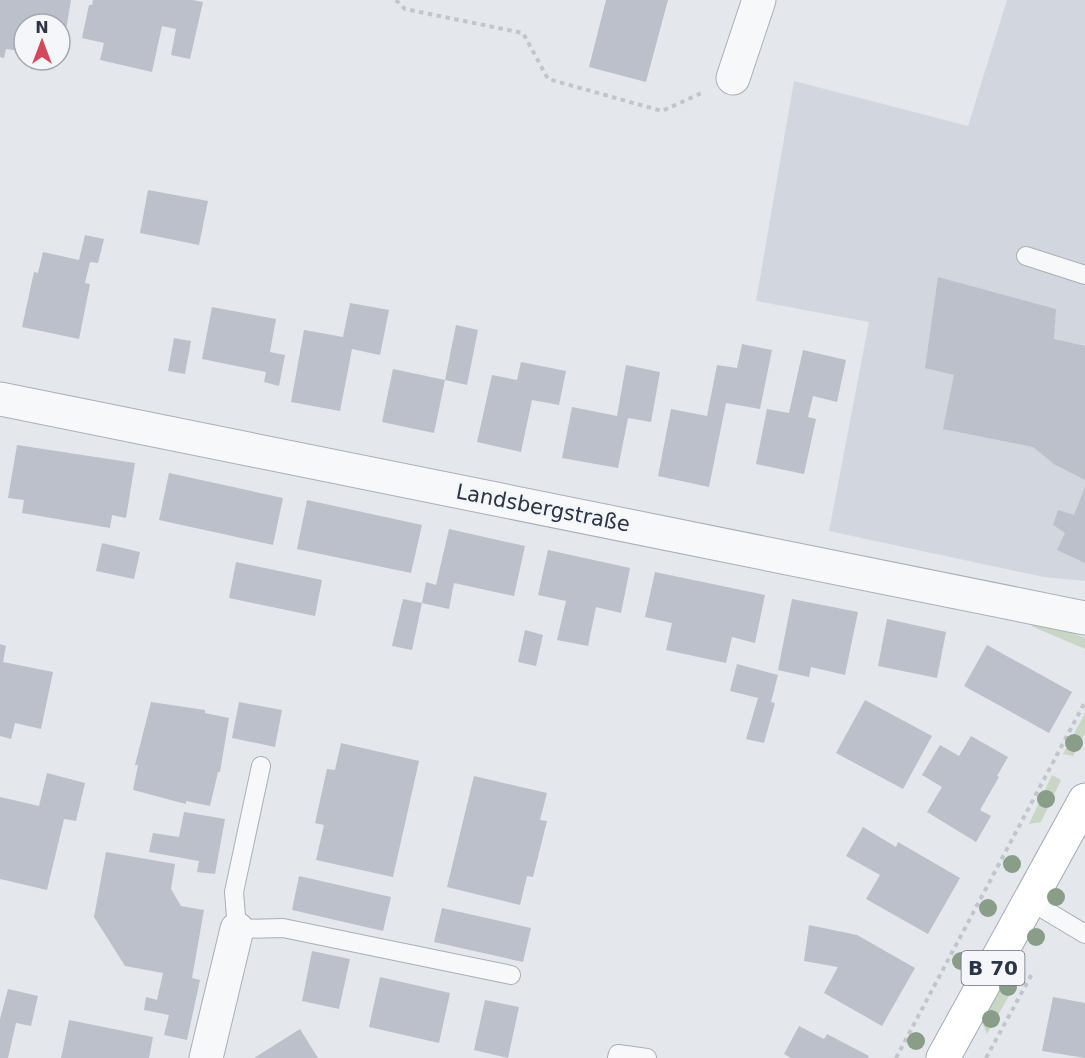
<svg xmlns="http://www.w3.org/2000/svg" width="1085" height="1058" font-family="'DejaVu Sans',sans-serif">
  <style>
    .built { fill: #d2d6de }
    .green { fill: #c9d6c5 }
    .building { fill: #bbc0ca }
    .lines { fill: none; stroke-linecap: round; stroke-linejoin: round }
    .lane-casing { stroke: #a9aeb7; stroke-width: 20 }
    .street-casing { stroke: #a9aeb7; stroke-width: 35 }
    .primary-casing { stroke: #a3abb8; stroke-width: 35 }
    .path { stroke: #c2c5cb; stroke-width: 4; stroke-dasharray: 4.5 4.5; stroke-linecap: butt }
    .lane { stroke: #f7f8fa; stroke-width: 18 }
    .street { stroke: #f7f8fa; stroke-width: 33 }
    .primary { stroke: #fff; stroke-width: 33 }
    .tree { fill: #899d89 }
    .labels { text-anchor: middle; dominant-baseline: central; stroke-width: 4.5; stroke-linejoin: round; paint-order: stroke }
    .shield { fill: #f4f6f9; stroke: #676e7b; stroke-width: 1.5 }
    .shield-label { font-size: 20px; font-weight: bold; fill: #2b3445 }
    .street-label { font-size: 21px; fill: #2b3445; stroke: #f4f6f9 }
  </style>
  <rect width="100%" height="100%" fill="#e4e7ec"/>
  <path class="built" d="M1007 0H1085V581L1044 577 829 531 869 322 756 301 794 81 968 126Z"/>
  <path class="green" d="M1038 620 1085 638V649L1031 626Z
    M1085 713V733L1073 756 1063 754Z
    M1052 775 1061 780 1041 822 1029 824Z
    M1006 976 1017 982 987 1034 981 1020Z"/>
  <path class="building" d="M0 0H71L64 42 60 41V24H24L21 51 6 49 4 58 0 57Z
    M93 0H192L203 2 190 59 171 55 176 29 162 26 152 72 100 60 104 43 82 38 89 5H92Z
    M606 0H668L646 82 589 67Z
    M148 190 208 201 199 245 140 233Z
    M85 235 104 239 98 263 90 262 85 283 90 284 79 339 22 327 34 272 38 273 43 252 79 260Z
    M938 277 1056 309 1054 339 1085 346V480L1054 464 1033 447 943 429 954 375 925 368Z
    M350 303 389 310 380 355 352 349 340 411 291 402 304 330 343 337Z
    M212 307 276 319 270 352 285 355 279 386 264 382 266 372 202 359Z
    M456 325 478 330 467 385 445 380Z
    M174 338 191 341 185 374 168 371Z
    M742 344 772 350 760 409 726 403 709 487 658 476 671 409 707 416 717 365 737 368Z
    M803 350 846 360 837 402 813 396 808 417 816 419 804 474 756 464 767 409 789 413Z
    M521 362 566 371 559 405 532 400 521 452 477 442 492 375 517 380Z
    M626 365 660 372 651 422 628 418 618 468 562 458 572 407 617 416Z
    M393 369 445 380 434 433 382 422Z
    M17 445 135 463 126 518 112 515 110 528 22 513 24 500 8 498Z
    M169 473 283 498 273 545 159 520Z
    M1085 487V563L1057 550 1065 533 1053 525 1058 510 1074 515Z
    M307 500 422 525 411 573 297 549Z
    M449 529 525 546 514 596 454 583 449 609 422 603 426 582 436 585Z
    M102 543 140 552 134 579 96 571Z
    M548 550 630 568 621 613 596 607 588 646 557 640 566 601 538 595Z
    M236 562 322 580 315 616 229 598Z
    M655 572 765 595 755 643 732 637 726 663 666 650 672 623 645 617Z
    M403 599 422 603 412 650 392 646Z
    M792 599 858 612 845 675 811 667 809 677 778 670Z
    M887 619 946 632 937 678 878 666Z
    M525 630 543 635 536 666 518 662Z
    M0 644 6 646 3 662 53 672 41 729 15 723 11 739 0 736Z
    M987 645 1072 692 1049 733 964 686Z
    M737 664 778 675 771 702 775 703 764 743 746 739 758 698 730 691Z
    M865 700 932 736 903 789 836 753Z
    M151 702 205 710V713L229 718 220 772H218L210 806 186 801V804L133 790 138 765H135Z
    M239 702 282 710 275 747 232 738Z
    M971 736 1008 757 997 776 999 777 980 810 991 816 976 842 927 812 942 787 922 775 940 745 959 756Z
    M341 743 419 761 393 877 316 860 324 825 315 823 327 769 335 770Z
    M47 773 85 783 76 821 64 819 47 890 0 879V797L39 806Z
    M474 776 547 793 540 820 547 821 533 877 527 876 520 905 447 887Z
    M184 812 225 819 215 874 197 872 199 861 149 852 153 833 179 837Z
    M863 827 896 847 898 842 960 878 928 934 866 899 880 875 846 856Z
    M106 852 175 864 171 889 181 906 204 910 192 978 200 980 187 1040 164 1035 169 1015 144 1010 146 997 157 1000 163 973 125 966 94 917Z
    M299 876 391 897 383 931 292 910Z
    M442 908 531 928 523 962 434 942Z
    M809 925 857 935 915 968 882 1026 824 993 838 967 804 961Z
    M312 951 350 959 339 1009 302 1001Z
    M380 977 450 993 439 1043 369 1027Z
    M8 989 38 996 31 1026 16 1023 8 1058H0V1019Z
    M1053 997 1085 1003V1058L1042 1051Z
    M485 1000 519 1007 508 1058 474 1050Z
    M69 1020 153 1037 149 1058H61Z
    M799 1026 824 1039 827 1034 869 1056 868 1058H791L784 1054Z
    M300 1029 318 1058H254Z"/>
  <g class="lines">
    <defs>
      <path id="lane" d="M1026 256 1085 275
        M261 766 234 892 237 929 283 928 511 975
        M1030 901 1085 934
        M617 1058 618 1054 647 1058"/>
      <path id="street" d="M733 78 759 0
        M0 399 1085 618
        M206 1058 237 929"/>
      <path id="primary" d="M943 1058 1085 800"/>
    </defs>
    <use href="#lane" class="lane-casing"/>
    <use href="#street" class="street-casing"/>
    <use href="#primary" class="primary-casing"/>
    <path class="path" d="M396 0 405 9 523 33 548 79 662 111 704 92
      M896 1058 1085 702
      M986 1058 1033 972"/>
    <use href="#lane" class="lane"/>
    <use href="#street" class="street"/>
    <use href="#primary" class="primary"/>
  </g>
  <g class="tree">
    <circle cx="1074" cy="743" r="9"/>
    <circle cx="1046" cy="799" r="9"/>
    <circle cx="1012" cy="864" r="9"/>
    <circle cx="1056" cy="897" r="9"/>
    <circle cx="988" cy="908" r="9"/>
    <circle cx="1036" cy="937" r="9"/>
    <circle cx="961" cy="961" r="9"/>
    <circle cx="1008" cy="987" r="9"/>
    <circle cx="991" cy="1019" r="9"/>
    <circle cx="916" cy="1041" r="9"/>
  </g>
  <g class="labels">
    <rect class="shield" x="961.5" y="951" width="63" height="34" rx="4.5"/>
    <g class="shield-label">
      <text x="993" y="968">B 70</text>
    </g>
    <g class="street-label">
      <text transform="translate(543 508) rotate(11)">Landsbergstraße</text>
    </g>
  </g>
  <g transform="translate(42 42)"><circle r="28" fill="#f4f6f9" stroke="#a4a8b1" stroke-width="1.5"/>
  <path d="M0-4.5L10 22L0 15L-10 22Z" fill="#d1495b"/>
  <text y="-9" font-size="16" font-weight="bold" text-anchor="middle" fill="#2b3445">N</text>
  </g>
</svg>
